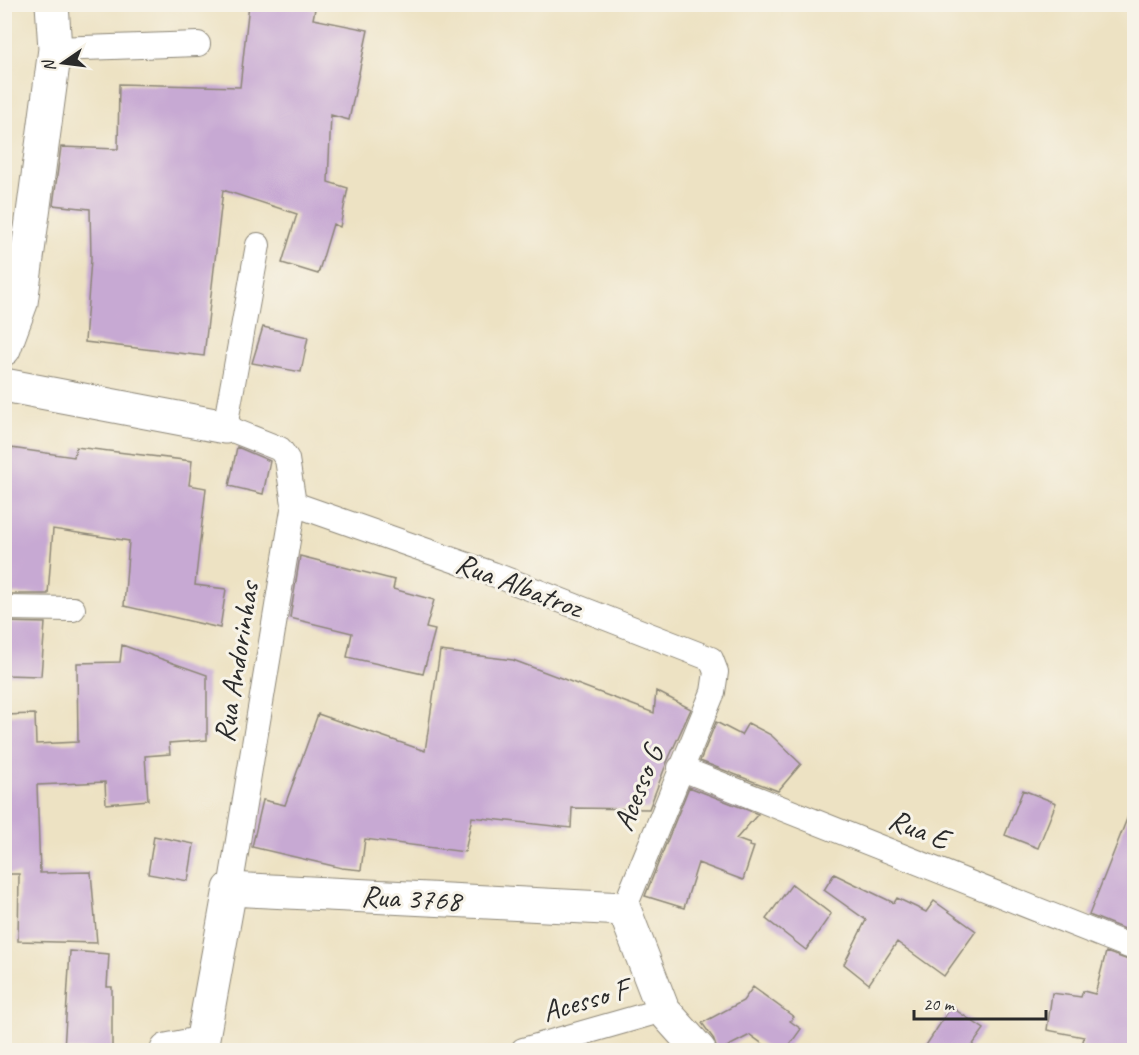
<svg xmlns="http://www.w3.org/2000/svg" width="1139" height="1055" font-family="Caveat,sans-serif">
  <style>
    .building { fill: #c7a9d3 }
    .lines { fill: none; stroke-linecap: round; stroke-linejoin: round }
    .lane-casing { stroke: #8c8677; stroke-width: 26 }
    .street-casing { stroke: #8c8677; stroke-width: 35 }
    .lane { stroke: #fff; stroke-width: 24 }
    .street { stroke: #fff; stroke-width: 33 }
    .labels { text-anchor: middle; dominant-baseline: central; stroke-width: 6; stroke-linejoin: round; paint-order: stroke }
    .street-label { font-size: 30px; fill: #2b2b2b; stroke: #f7f3e8 }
  </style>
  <rect width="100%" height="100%" fill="#f7f3e8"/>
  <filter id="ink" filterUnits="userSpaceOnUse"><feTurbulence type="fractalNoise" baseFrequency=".0167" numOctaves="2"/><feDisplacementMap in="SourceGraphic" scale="12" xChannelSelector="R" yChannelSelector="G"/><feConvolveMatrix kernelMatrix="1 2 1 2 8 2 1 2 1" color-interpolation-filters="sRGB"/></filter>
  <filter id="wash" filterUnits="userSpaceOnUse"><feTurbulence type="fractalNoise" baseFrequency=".008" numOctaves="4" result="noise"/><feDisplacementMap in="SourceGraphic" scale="24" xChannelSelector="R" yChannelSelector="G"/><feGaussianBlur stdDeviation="1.35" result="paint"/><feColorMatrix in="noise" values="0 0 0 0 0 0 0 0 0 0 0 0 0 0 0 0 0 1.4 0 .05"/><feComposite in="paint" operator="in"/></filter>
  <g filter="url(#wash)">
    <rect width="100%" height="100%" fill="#ede2c3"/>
    <g id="blocks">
      <path class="building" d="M249 4H293L315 9 313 19 368 30 349 120 331 115 328 182 348 188 340 227 333 224 318 274 282 263 297 214 223 190 204 356 85 342 91 259 90 209 53 205 61 147 118 149 119 84 240 87Z
        M263 327 308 337 301 372 252 363Z
        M4 447 74 457 76 447 192 461 189 485 206 488 195 585 226 589 220 628 124 606 129 541 53 529 48 594H4Z
        M237 447 270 461 263 494 229 486Z
        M300 556 395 580 393 589 434 600 426 628 435 630 423 674 347 657 352 633 290 618Z
        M4 622 45 623 41 676 4 675Z
        M122 645 207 675V740L169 743 170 754 145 756 148 800 106 804 105 782 37 785 40 873 91 872 97 943 18 941 19 874H4V715L35 714 36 744 78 742 77 663 120 662Z
        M440 651 513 660 654 713 656 691 691 709 667 762 649 809 572 808 571 828 472 817 465 852 365 839 361 870 342 868 252 847 263 800 285 805 318 714 425 751Z
        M716 722 741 735 748 723 771 735 801 764 778 791 700 761Z
        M689 787 758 814 736 839 750 844 749 846 754 847 743 880 698 863 684 908 645 896Z
        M1023 790 1056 803 1038 848 1005 835Z
        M1132 806H1134V933L1089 915Z
        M154 836 194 844 188 881 148 874Z
        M834 874 894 903 897 898 926 912 934 901 976 931 944 976 897 942 869 984 844 964 866 920 824 890Z
        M792 884 831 914 806 950 766 919Z
        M70 951 109 954 107 987H112V1050H64Z
        M1106 952 1134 962V1050H1081L1084 1037 1047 1030 1052 993 1081 997 1083 991 1095 994Z
        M753 987 794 1017 790 1021 801 1029 786 1050H771L750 1035 721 1050H717L713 1038 702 1023 743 1001Z
        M951 1007 984 1029 969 1050H923Z"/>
    </g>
  </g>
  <g filter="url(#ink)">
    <use href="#blocks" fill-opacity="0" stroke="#8c8677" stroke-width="1.5"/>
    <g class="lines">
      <defs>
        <path id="lane" d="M55 49 198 44
          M294 504 493 574 711 659 716 672 713 692 624 909
          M4 608 73 609
          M680 768 1134 948
          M230 889 294 504 287 459 280 449 225 427 258 245
          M523 1050 663 1010"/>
        <path id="street" d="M4 349 21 303 55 49 52 4
          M4 385 225 427
          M167 1050 202 1043 230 889 624 909 663 1010 699 1050"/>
      </defs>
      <use href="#lane" class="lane-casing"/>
      <use href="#street" class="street-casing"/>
      <use href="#lane" class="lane"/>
      <use href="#street" class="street"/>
    </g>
  </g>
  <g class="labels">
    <g class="street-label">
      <text transform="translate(519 585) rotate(21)">Rua Albatroz</text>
      <text transform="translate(236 662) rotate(-81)">Rua Andorinhas</text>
      <text transform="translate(638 788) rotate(-68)">Acesso G</text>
      <text transform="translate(919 829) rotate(22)">Rua E</text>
      <text transform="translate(411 898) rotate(3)">Rua 3768</text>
      <text transform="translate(585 1000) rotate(-16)">Acesso F</text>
    </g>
  </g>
  <rect width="1139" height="1055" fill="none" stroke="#f7f3e8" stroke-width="24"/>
  <g transform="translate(63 63) rotate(256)" stroke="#f7f3e8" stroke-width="4.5" paint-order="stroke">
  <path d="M0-4.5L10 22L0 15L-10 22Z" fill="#2b2b2b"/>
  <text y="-9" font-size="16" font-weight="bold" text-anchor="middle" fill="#2b2b2b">N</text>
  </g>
  <path d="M914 1010v9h132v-9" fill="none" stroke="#2b2b2b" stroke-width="3"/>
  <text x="923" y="1010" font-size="18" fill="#2b2b2b" stroke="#f7f3e8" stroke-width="4.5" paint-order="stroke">20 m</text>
</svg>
